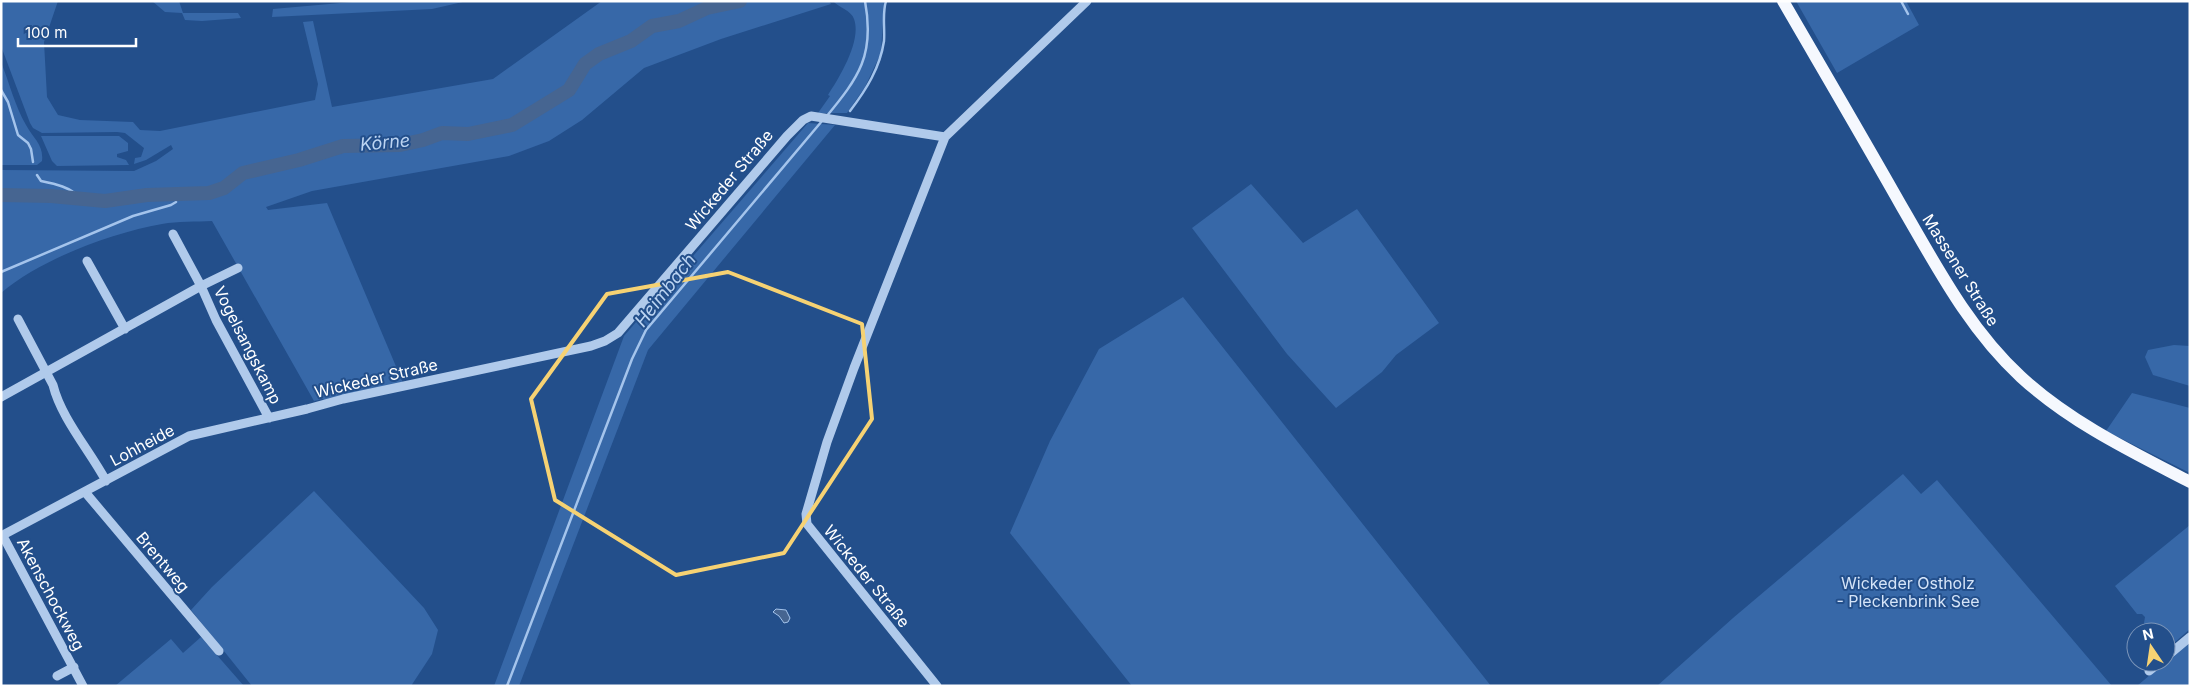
<svg xmlns="http://www.w3.org/2000/svg" width="2191" height="687" font-family="Inter,sans-serif">
  <style>
    .green { fill: #3768a8 }
    .water { fill: #466591; stroke: #a4c4ec }
    .lines { fill: none; stroke-linecap: round; stroke-linejoin: round }
    .stream { stroke: #a4c4ec; stroke-width: 2.5 }
    .river { stroke: #466591; stroke-width: 14 }
    .minor { stroke: #b0caeb; stroke-width: 9 }
    .major { stroke: #f5f8fe; stroke-width: 12 }
    .marked { fill: none; stroke: #f6d273; stroke-width: 4; stroke-linejoin: round }
    .labels { text-anchor: middle; dominant-baseline: central; stroke-width: 4; stroke-linejoin: round; paint-order: stroke }
    .street-label { font-size: 16px; fill: #fff; stroke: #234f8b }
    .park-label { font-size: 16px; fill: #d5e4f8; stroke: #234f8b }
    .water-label { font-size: 18px; font-style: italic; fill: #bcd4f2; stroke: #234f8b }
  </style>
  <rect width="100%" height="100%" fill="#234f8b"/>
  <path class="green" d="M1 1H58L44 42 47 97 58 115 80 120 133 122 140 130 160 131 315 100 318 84 303 22 313 21 332 107 493 79 602 1H829L831 4 721 39 644 68 582 120 549 141 509 156 312 191 266 207 268 210 327 203 403 383 325 401 323 399 314 401 212 221C196 222 178 221 162 224 111 233 41 259 1 293V170L134 171 156 161 173 149 171 145 146 160 134 164 135 158 141 157 144 148 125 133 117 132 42 133 33 128 30 123 1 46Z
    M152 1H179L183 13H238L241 18 202 21 185 20 182 13 165 12Z
    M363 1H467L432 9 272 17 273 9Z
    M833 1H884L881 53 865 87 847 113H818L830 96 828 95C839 78 862 41 854 19 852 11 838 7 833 1Z
    M1796 1H1906L1919 25 1837 73Z
    M1 62C9 82 15 106 26 125 33 138 44 145 42 161L37 165H1Z
    M808 123 835 125 648 350 519 686H494L624 336Z
    M41 136H119L128 143V151L117 154V157L126 160 129 165 57 166 52 161Z
    M1251 184 1303 243 1357 209 1439 323 1396 355 1382 372 1336 408 1287 354 1192 228Z
    M1183 297 1491 686H1132L1010 533 1050 441 1099 349Z
    M2174 345 2190 346V386L2153 375 2145 357 2148 350Z
    M2132 393 2190 408V473L2106 431Z
    M1903 474 1921 494 1937 480 2112 686H1657L1733 618Z
    M314 491 424 608 438 630 432 654 411 686H252L191 610 212 587Z
    M2190 525V629L2166 650V632H2148L2144 623 2145 617 2142 614H2137L2115 586Z
    M201 637 244 686H115L171 639 183 653Z
    M2190 641V686H2137Z"/>
  <path class="water" d="M776 609 786 610 790 618 788 622 784 623 779 616 773 612Z"/>
  <g class="lines">
    <path class="stream" d="M1901 1 1908 14
      M1 90 8 102 18 135 28 143 31 149 33 162
      M850 111C866 90 880 68 884 41 885 27 882 14 886 1
      M826 117C859 77 875 55 865 1
      M37 175 41 181C56 184 70 187 80 198
      M1 272 133 216 171 205 176 202
      M507 686 632 359 646 330 822 121"/>
    <path class="river" d="M1 195 51 196 105 201 147 195 209 193 224 188 243 173 299 160 343 146 400 145 423 140 442 133 468 134 512 125 569 90 585 64 599 54 631 41 652 26 679 21 707 8 740 1"/>
    <path class="minor" d="M173 234 201 286 238 268
      M87 261 125 329
      M18 319 53 385C61 418 90 451 106 481
      M1 397 201 286 216 320 269 418
      M85 492 219 651
      M1 536 189 436 307 409 343 399 591 346 605 341 618 333 787 136 803 120 811 116 945 137
      M3 536 83 686
      M2166 657 2190 637
      M2149 671 2160 662
      M57 676 74 667
      M937 686 807 524 806 514 827 442 854 368 945 137 1087 1"/>
    <path class="major" d="M1783 1C1823 70 1863 138 1902 207 1937 267 1969 329 2021 377 2070 422 2130 451 2190 482"/>
  </g>
  <path class="marked" d="M728 272 862 324 872 419 784 553 676 575 555 500 531 399 607 294Z"/>
  <g class="labels">
    <g class="street-label">
      <text transform="translate(729 180) rotate(-50)">Wickeder Straße</text>
      <text transform="translate(1961 270) rotate(58)">Massener Straße</text>
      <text transform="translate(248 345) rotate(63)">Vogelsangskamp</text>
      <text transform="translate(376 378) rotate(-13)">Wickeder Straße</text>
      <text transform="translate(142 445) rotate(-28)">Lohheide</text>
      <text transform="translate(163 562) rotate(50)">Brentweg</text>
      <text transform="translate(867 576) rotate(51)">Wickeder Straße</text>
      <text transform="translate(51 594) rotate(62)">Akenschockweg</text>
    </g>
    <g class="park-label">
      <text x="1908" y="583">Wickeder Ostholz<tspan x="1908" dy="18">- Pleckenbrink See</tspan></text>
    </g>
    <g class="water-label">
      <text transform="translate(385 142) rotate(-5)">Körne</text>
      <text transform="translate(665 290) rotate(-52)">Heimbach</text>
    </g>
  </g>
  <rect width="2191" height="687" fill="none" stroke="#ffffff" stroke-width="5"/>
  <g transform="translate(2151 647) rotate(347)"><circle r="24" fill="#234f8b" stroke="#7b95b9"/>
  <path d="M0-4L9 19L0 12L-9 19Z" fill="#f6d273"/>
  <text y="-8" font-size="14" font-weight="bold" text-anchor="middle" fill="#ffffff">N</text>
  </g>
  <path d="M18 38v8h118v-8" fill="none" stroke="#ffffff" stroke-width="2.5"/>
  <text x="25" y="38" font-size="15" fill="#ffffff" stroke="#234f8b" stroke-width="4" paint-order="stroke">100 m</text>
</svg>
